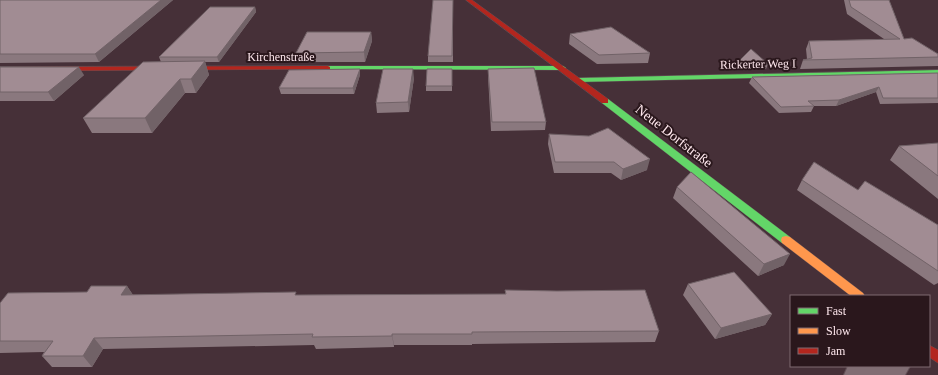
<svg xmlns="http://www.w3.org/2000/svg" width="938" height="375" font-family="Georgia,serif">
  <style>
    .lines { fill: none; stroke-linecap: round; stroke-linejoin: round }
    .street-casing { stroke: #614f55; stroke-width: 2 }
    .fast-casing { stroke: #614f55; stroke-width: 1 }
    .slow-casing { stroke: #614f55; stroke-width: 1 }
    .jam-casing { stroke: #614f55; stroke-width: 1 }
    .street { fill: #816e74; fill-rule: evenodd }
    .fast { fill: #63d668; fill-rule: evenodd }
    .slow { fill: #ff974d; fill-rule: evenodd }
    .jam { fill: #b3261e; fill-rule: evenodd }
    .wall { fill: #8a787e }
    .shaded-wall { fill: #716267 }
    .building { fill: #a18c93; stroke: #716267 }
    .labels { text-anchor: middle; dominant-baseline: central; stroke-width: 4; stroke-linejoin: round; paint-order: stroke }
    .far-street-label { font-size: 12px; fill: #fee7ed; stroke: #2a171c }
    .street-label { font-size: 14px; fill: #fee7ed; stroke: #2a171c }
  </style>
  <rect width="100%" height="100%" fill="#463038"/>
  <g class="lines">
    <defs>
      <path id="street" d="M848 366H910L905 375H844Z"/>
      <path id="fast" d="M328 66H563L566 68 563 70 326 69V67Z
        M938 70V74L578 82 575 80 578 78Z
        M602 99H608L790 237 791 240 790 243H782L602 103Z"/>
      <path id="slow" d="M786 236 790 237 863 293 865 296H851L782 243 781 240 782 237Z"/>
      <path id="jam" d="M466 0H472L608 99V103H602Z
        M328 66 330 67V69L0 71V67Z
        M929 345 938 350V363L929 357Z"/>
    </defs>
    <use href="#street" class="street-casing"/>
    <use href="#fast" class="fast-casing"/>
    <use href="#slow" class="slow-casing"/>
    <use href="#jam" class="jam-casing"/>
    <use href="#street" class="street"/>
    <use href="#fast" class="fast"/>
    <use href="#slow" class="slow"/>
    <use href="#jam" class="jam"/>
  </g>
  <path class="wall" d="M0 0H173L99 62 0 63Z
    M453 0V62H428V56Z
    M844 0H889L904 39 938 54V66L800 69 803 60 807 59 806 49 809 41 884 39 847 14Z
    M255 7 256 12 219 62H205L209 75 196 93H185L152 133H92L83 118 161 62 159 57Z
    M371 32 372 41 365 62H298L296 53Z
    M570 34 650 53 648 63 597 64 569 44Z
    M737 63 768 64 766 69 737 70 735 68Z
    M0 67 84 75 54 101H0Z
    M360 69V75L354 94H281L279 88Z
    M452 69V91H426V86Z
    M488 69 546 122 545 130 491 131 488 76Z
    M938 73V103L880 104 876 92 836 106H814L811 112 779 113 749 83 752 77Z
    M414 78 409 112 377 113 376 103Z
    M549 134 647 170 621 180 611 173H554L548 144Z
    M938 143V199L890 160 899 146Z
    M802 180 858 190 938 225V283L934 285 797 190Z
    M677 187 784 265 758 276 673 198Z
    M688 284 772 314 765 325 715 339 683 295Z
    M127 286 133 295H297L505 294V290L659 331 655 342 472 344V345H394V347L316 349 314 345 103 349 92 367H52L42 356 44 352 0 353V303L87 292Z"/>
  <path class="shaded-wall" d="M161 0H173L99 62 95 54Z
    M255 7 256 12 219 62 217 57Z
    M371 32 372 41 365 62 364 52Z
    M205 61 209 75 196 93 191 79Z
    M79 67 84 75 54 101 48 92Z
    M360 69V75L354 94 353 88Z
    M413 69 414 78 409 112 408 102Z
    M180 79 185 93 152 133 145 118Z
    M879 87 876 92 836 106 839 100Z
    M650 159 647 170 621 180 623 169Z
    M790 254 784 265 758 276 764 264Z
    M127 286 135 298 121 295Z
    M772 314 765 325 715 339 721 328Z
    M392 334 394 345V347L392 336Z
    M94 338 103 349 92 367 83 356Z"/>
  <path class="building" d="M0 0H161L95 54H0Z
    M433 0H453L452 56H428Z
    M849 0H889L904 39 912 38 938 54V57L803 60 812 58 809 41 900 39 851 7Z
    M210 7H255L217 57H159Z
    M611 27 650 53 599 55 570 34Z
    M307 32H371L364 52 296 53Z
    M751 49 768 64 739 65 737 63Z
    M205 61 191 79H180L145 118H83L143 62Z
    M0 67H79L48 92H0Z
    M534 68 546 122H492L488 69Z
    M360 69 353 88H279L289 70Z
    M383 69H413L408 102 376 103Z
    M427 69H452V86H426Z
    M938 73V98H883L879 87 839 100 808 101 814 106 781 107 752 77Z
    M608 128 650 159 623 169 614 162H555L549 134 589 136Z
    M938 143V176L899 146Z
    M814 162 858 190 865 181 938 225V271L802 180Z
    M691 172 790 254 764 264 677 187Z
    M734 272 772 314 721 328 688 284Z
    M91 286H127L121 295 296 292 295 295 506 294 505 290 557 291 645 290 659 331 472 332V334H392V336L312 337 313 334 94 338 83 356H42L53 341H0V303L8 293 87 292Z"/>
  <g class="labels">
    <g class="far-street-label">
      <text x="281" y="57">Kirchenstraße</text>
      <text transform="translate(758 64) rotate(-1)">Rickerter Weg I</text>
    </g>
    <g class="street-label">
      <text transform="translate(674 136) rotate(38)">Neue Dorfstraße</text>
    </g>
  </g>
  <rect x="790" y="295" width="140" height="72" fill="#2a171c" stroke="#7f6a70"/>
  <rect x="798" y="308" width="20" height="6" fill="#63d668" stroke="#7f6a70"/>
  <text x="826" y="315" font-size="12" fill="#fee7ed">Fast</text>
  <rect x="798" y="328" width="20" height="6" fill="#ff974d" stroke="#7f6a70"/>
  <text x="826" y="335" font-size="12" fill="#fee7ed">Slow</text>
  <rect x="798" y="348" width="20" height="6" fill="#b3261e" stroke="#7f6a70"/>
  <text x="826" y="355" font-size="12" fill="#fee7ed">Jam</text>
</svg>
